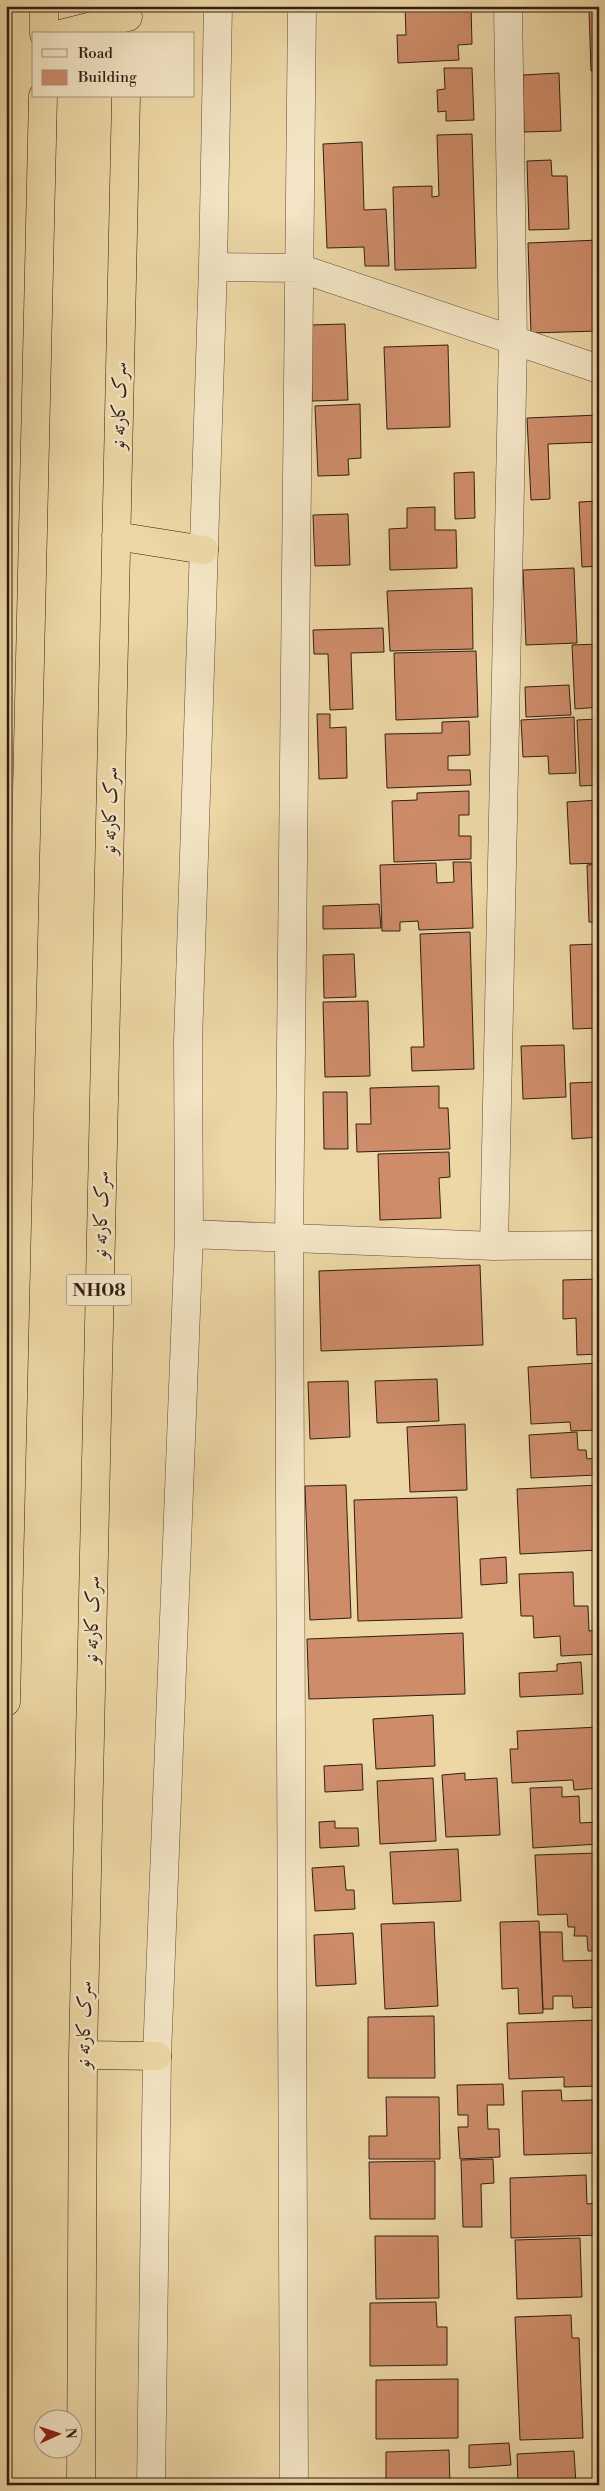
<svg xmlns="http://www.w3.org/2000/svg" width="605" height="2491" font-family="'Libre Bodoni',Amiri,serif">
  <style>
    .building { fill: #ce8c6a; stroke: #321e13 }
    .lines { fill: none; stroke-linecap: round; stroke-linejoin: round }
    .minor-casing { stroke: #614c38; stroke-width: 29 }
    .highway-casing { stroke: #321e13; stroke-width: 29 }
    .minor { stroke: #f3e5c5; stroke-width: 28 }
    .highway { stroke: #edd7a6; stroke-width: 28 }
    .labels { text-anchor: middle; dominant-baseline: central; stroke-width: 5; stroke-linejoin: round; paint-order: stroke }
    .shield { fill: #f3e5c5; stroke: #6c5a48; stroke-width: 1 }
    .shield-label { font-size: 18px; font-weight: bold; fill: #321e13 }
    .street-label { font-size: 19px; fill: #321e13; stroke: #f3e5c5 }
  </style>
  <rect width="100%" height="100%" fill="#edd7a6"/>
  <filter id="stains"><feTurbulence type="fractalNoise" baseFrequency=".004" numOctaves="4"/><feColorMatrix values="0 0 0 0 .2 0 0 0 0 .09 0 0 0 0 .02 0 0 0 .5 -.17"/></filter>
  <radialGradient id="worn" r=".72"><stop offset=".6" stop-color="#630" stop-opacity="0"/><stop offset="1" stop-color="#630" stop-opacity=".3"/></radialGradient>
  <path class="building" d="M405 6H471L472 44 458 45 459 60 398 63 397 35H406Z
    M589 9H599V70L591 71Z
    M444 68H472L474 120 446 121V111L438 112 437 90 445 89Z
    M559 73 561 131 524 132 523 75Z
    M472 134 476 268 395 270 393 187 432 186V197L439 196 437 135Z
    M362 142 364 210 386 209 389 266H365L364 247 327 248 323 144Z
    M551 160 552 176H567L569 229 529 230 527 161Z
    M599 240V331L531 333 528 243Z
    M345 324 348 400 312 401 310 325Z
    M448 345 450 427 387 429 384 347Z
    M360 404 361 458 348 459 349 475 318 476 315 406Z
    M599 415V442L548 444 550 499 531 500 527 418Z
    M474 472 475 518 455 519 454 473Z
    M599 501V566L582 567 579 502Z
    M435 507V530H456L457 568 390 570 389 529 407 528V508Z
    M348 514 350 565 315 566 313 515Z
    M574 568 577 643 526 645 523 570Z
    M472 588 473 649 390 651 387 591Z
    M383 628 384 652 351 653 353 709 330 710 328 654H314L313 630Z
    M599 644V707L575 709 572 645Z
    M476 651 478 717 396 720 394 653Z
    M569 685 571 715 526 717 525 687Z
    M317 714H330V728L346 727 347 778 319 779Z
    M574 717 576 773 549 774 548 756 523 757 521 720Z
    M599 719V785L580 786 577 720Z
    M469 721 470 755 448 756V770H470L471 785 387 788 385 734 442 733V722Z
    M469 791V815H459V836H471V859L394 862 392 801 417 800V793Z
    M599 800V863L570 864 567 802Z
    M453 862H471L473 928 419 930 418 921 400 922V931H382L380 865 436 863 437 883 454 882Z
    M599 864V922H589L587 865Z
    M379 904 381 928 323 929V906Z
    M470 932 474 1069 412 1071 411 1047H424L420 934Z
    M599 944V1028L573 1029 570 945Z
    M354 954 356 997 324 998 323 955Z
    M368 1001 370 1076 325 1077 323 1002Z
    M564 1045 566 1097 523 1099 521 1046Z
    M599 1082V1137L572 1139 570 1083Z
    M439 1086V1108H448L450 1149 357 1152 356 1124H371L370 1088Z
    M323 1092H347L348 1149H324Z
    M449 1152 450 1177 439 1178 441 1218 380 1220 378 1154Z
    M480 1265 483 1345 321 1351 319 1271Z
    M599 1279V1354L577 1355 576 1318 563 1319V1280Z
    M599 1363V1430L571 1431 570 1422 531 1424 528 1367Z
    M437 1379 439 1421 377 1423 375 1381Z
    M348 1381 350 1437 310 1439 308 1382Z
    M465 1424 467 1490 410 1492 407 1427Z
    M577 1432 578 1450H586L587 1459 595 1458 596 1475 531 1478 529 1435Z
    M346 1485 351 1618 310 1620 305 1486Z
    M599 1485V1550L520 1554 517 1489Z
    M457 1497 462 1618 358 1621 354 1500Z
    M506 1557 507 1583 481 1585 480 1559Z
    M573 1572 574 1606H588L589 1631 599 1630V1654L561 1656 560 1636 534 1638 533 1616H521L519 1574Z
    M463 1633 465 1694 309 1699 307 1639Z
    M581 1662 583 1694 520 1697 519 1673 557 1671V1664Z
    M433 1715 435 1766 376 1769 373 1719Z
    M599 1727V1788L574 1790 573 1780 512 1783 510 1749H518L517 1731Z
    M362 1764 363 1790 325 1792 324 1766Z
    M465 1773V1780L497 1778 500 1835 446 1837 442 1775Z
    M433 1778 436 1841 380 1844 377 1781Z
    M562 1787V1797L579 1796 580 1823 599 1822V1844L533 1848 530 1788Z
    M335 1821V1828H358L359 1846 320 1848 319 1822Z
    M458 1849 461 1901 393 1904 390 1852Z
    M599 1853V1951H588L587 1936H574L575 1927H568L567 1914 538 1915 535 1855Z
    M344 1866 346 1890H354L355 1909 315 1911 312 1868Z
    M539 1921 543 2013 519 2014 518 1988 502 1989 500 1922Z
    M434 1922 438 2006 385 2009 381 1924Z
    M540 1932H562L563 1961 599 1960V2007L573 2008 572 1996H553V2009H543Z
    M353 1933 356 1984 316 1986 314 1935Z
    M434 2016 435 2078H368V2017Z
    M599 2020V2086L564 2087V2077L509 2079 507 2023Z
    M503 2084 504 2105H487L488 2129H499L500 2157 460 2159 458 2127H468V2115H458L457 2085Z
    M561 2090 562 2101 593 2100 594 2153 524 2155 522 2091Z
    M386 2097H439L440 2159H369V2136H387Z
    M493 2159 494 2183 481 2184 482 2227H463L461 2160Z
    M435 2161V2219H370L369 2162Z
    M586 2175 587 2204 599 2203V2235L511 2238 510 2178Z
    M375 2236H438L439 2298 376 2299Z
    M580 2238 582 2297 517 2299 515 2240Z
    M436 2302 437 2327H447V2365L370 2366V2303Z
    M571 2315 572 2338H579L583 2438 520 2440 515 2317Z
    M458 2379V2438L376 2439V2380Z
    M509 2443 511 2465 469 2468V2445Z
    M449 2450 450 2485H386V2452Z
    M574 2451 576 2485H518L517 2454Z"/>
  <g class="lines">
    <defs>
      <path id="minor" d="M213 267 299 268 599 369
        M189 1234 494 1246 599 1245
        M494 1246 513 342 508 6
        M151 2485 157 2056 189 1234 188 1042 213 267 218 6
        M294 2485 289 1238 302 6"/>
      <path id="highway" d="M44 34V6
        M60 34 128 17
        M116 536 204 550
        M6 1702 43 96
        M83 2055 157 2056
        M81 2485 83 2055 126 96"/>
    </defs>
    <use href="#minor" class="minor-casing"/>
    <use href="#highway" class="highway-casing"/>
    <use href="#minor" class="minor"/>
    <use href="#highway" class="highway"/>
  </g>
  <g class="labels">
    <rect class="shield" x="66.5" y="1274.5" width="65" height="31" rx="4"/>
    <g class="shield-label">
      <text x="99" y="1290">NH08</text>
    </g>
    <g class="street-label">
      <text transform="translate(119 406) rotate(-89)">سرک کارته نو</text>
      <text transform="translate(110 811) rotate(-89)">سرک کارته نو</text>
      <text transform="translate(101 1215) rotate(-89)">سرک کارته نو</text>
      <text transform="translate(92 1620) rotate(-89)">سرک کارته نو</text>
      <text transform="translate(84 2025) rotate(-89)">سرک کارته نو</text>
    </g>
  </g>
  <rect width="605" height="2491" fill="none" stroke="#edd7a6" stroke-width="25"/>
  <rect x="8" y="8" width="590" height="2476" fill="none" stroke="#321e13" stroke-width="2.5"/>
  <rect x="12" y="12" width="580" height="2466" fill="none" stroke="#321e13"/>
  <rect x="32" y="32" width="162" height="65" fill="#f3e5c5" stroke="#a6957e"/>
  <rect x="42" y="49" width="25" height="8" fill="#f3e5c5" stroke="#a6957e"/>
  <text x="78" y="58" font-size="15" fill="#321e13">Road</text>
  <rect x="42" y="70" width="25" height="15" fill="#ce8c6a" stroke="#a6957e"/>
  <text x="78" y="82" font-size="15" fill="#321e13">Building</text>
  <g transform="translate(58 2434) rotate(87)"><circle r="24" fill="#f3e5c5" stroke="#a6957e"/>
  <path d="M0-4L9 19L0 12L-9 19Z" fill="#8f2418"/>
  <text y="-8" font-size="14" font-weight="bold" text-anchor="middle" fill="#321e13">N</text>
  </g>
  <rect width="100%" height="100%" filter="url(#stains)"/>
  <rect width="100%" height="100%" fill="url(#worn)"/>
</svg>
